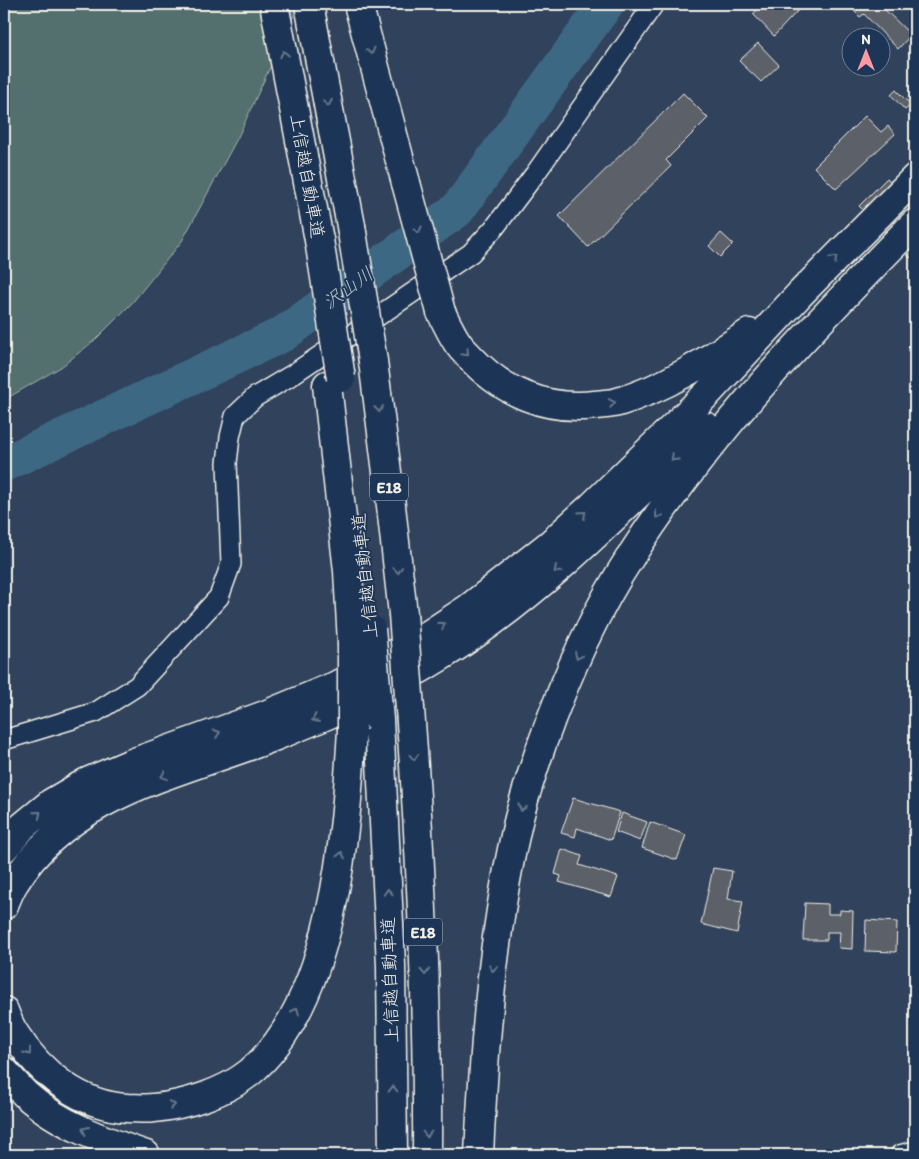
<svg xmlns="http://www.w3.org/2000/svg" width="919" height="1159" font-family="Itim,'Klee One',sans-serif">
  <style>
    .green { fill: #52706e; stroke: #a3b0ab }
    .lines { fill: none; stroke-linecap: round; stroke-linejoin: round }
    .river { stroke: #3d6784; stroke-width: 36 }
    .building { fill: #5c6067; stroke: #f4f1e8 }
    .minor-casing { stroke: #f4f1e8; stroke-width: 22 }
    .motorway-casing { stroke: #f4f1e8; stroke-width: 31 }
    .minor { stroke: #1d3557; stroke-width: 19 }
    .motorway { stroke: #1d3557; stroke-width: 28 }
    .motorway-bridge-casing { stroke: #f4f1e8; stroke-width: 31; stroke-linecap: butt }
    .motorway-bridge { stroke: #1d3557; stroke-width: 28 }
    .oneway { stroke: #68778a }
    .labels { text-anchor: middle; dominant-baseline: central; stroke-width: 4; stroke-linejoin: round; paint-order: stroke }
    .shield { fill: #1d3557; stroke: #b4b9bc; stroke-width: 1 }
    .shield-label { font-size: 16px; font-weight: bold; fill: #f4f1e8 }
    .street-label { font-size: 18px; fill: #f4f1e8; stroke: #1d3557 }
    .water-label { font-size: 19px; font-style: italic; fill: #b4c1c5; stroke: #1d3557 }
  </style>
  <rect width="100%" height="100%" fill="#30425c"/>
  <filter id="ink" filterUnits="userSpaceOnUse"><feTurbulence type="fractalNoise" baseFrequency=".02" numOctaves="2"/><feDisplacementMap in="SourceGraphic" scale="10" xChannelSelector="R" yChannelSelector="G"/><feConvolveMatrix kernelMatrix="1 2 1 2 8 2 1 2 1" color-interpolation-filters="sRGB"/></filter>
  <g filter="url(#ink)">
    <path class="green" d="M4 4H299L238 137 182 241 132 303 95 340 61 367 4 400Z"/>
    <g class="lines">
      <path class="river" d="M4 464 283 334 457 210 606 4"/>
    </g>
    <path class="building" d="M763 4H802L803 5 774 36 753 14Z
      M855 4H879L911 35 898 49 864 14 860 17 854 11 858 7Z
      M758 43 779 65 761 82 739 61Z
      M896 90 911 105 905 110 891 95Z
      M683 93 708 118 666 160 671 166 588 247 559 216Z
      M865 116 881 132 888 126 895 134 836 189 814 167Z
      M887 178 915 207V253L910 258 859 206Z
      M721 233 733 244 720 257 709 246Z
      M573 798 620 812 611 840 577 828 575 837 561 833Z
      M622 813 647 822 640 841 616 832Z
      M650 822 686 835 677 860 642 848Z
      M562 849 582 856 579 865 618 877 611 897 559 882 561 876 555 874Z
      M713 868 732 871 728 899 743 901 737 933 701 924Z
      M805 903 828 904V914H840V910L853 911 852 949 839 948 840 932H827V940H803Z
      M866 920 897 922 896 952 865 951Z"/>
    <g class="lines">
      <defs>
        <path id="minor" d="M4 740 96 712 137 686 219 597 231 564 227 463 230 437 235 416 255 397 290 376 471 253 495 227 535 174 654 4
          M900 1155 915 1151"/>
        <path id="motorway" d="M274 4 319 240
          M309 4 351 226
          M358 4 406 183
          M441 312C446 322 451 333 457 342 460 347 465 352 469 356 502 392 546 411 595 405 603 404 611 404 618 402 666 388 708 360 749 333
          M373 361 389 488 403 614
          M327 385 348 571 352 643
          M410 709C421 857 428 1006 427 1155
          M379 720 391 965 393 1155
          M4 848 23 826 51 803 87 782 129 764 265 715 335 686 428 635 469 608 549 545 592 506 707 394 800 294 915 178
          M4 905C7 898 10 889 15 882 70 793 181 773 271 738 329 715 388 690 440 657 541 595 622 509 707 427
          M4 1011C7 1018 10 1027 15 1034 40 1073 80 1106 128 1108 136 1108 146 1109 154 1108 185 1105 224 1093 249 1073 334 1003 346 833 352 730
          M4 1071C11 1079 18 1087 25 1094 58 1124 105 1141 146 1155
          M479 1155C484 1047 492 937 516 831 522 802 532 773 542 744 565 679 593 614 631 556 710 432 813 327 915 223"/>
      </defs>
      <use href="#minor" class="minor-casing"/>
      <use href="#motorway" class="motorway-casing"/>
      <use href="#minor" class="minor"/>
      <use href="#motorway" class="motorway"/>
      <defs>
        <path id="motorway-bridge" d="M406 183 441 312
          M351 226 373 361
          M319 240 341 378
          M403 614 410 709
          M371 629 379 720
          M352 643V730"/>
      </defs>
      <use href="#motorway-bridge" class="motorway-bridge-casing"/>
      <use href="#motorway-bridge" class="motorway-bridge"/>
    </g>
    <defs><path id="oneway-chevron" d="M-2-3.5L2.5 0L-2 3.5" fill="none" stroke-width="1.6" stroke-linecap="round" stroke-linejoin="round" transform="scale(1.25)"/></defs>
    <g class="oneway">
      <use href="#oneway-chevron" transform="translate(371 51) rotate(75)"/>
      <use href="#oneway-chevron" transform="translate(284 54) rotate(-101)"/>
      <use href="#oneway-chevron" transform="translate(328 103) rotate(79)"/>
      <use href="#oneway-chevron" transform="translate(418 230) rotate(75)"/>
      <use href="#oneway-chevron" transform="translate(834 259) rotate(-45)"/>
      <use href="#oneway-chevron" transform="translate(466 353) rotate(47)"/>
      <use href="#oneway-chevron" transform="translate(612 403) rotate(-10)"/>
      <use href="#oneway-chevron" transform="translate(379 409) rotate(83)"/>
      <use href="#oneway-chevron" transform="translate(674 458) rotate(136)"/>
      <use href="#oneway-chevron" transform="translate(583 514) rotate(-42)"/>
      <use href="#oneway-chevron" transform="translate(658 515) rotate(124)"/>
      <use href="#oneway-chevron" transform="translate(398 570) rotate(84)"/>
      <use href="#oneway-chevron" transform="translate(557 570) rotate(139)"/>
      <use href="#oneway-chevron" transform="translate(442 625) rotate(-33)"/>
      <use href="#oneway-chevron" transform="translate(578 656) rotate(115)"/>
      <use href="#oneway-chevron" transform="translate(315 719) rotate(157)"/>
      <use href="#oneway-chevron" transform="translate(217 733) rotate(-20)"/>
      <use href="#oneway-chevron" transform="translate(414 757) rotate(86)"/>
      <use href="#oneway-chevron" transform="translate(164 776) rotate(160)"/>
      <use href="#oneway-chevron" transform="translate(522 808) rotate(106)"/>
      <use href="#oneway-chevron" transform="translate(38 814) rotate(-40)"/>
      <use href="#oneway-chevron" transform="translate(341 855) rotate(-80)"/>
      <use href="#oneway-chevron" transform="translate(388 892) rotate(-93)"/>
      <use href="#oneway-chevron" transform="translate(493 968) rotate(96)"/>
      <use href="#oneway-chevron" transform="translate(425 972) rotate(88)"/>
      <use href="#oneway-chevron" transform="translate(296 1011) rotate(-66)"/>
      <use href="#oneway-chevron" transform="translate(28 1052) rotate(54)"/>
      <use href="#oneway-chevron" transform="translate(393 1089) rotate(-91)"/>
      <use href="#oneway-chevron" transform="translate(172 1105) rotate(-10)"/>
      <use href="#oneway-chevron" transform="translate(85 1130) rotate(-155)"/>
      <use href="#oneway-chevron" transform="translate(427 1134) rotate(90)"/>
    </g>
  </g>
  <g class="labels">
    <g class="shield">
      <rect x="370" y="473.5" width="38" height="27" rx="4"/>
      <rect x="404" y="918.5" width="38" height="27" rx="4"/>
    </g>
    <g class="shield-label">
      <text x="389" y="487">E18</text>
      <text x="423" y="932">E18</text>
    </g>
    <g class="street-label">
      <text transform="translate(307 176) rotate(80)">上信越自動車道</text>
      <text transform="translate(365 576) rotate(-96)">上信越自動車道</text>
      <text transform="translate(390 980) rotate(-92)">上信越自動車道</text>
    </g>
    <g class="water-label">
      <text transform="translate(348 288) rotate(-36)">沢山川</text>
    </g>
  </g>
  <rect width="919" height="1159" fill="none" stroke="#1d3557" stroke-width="20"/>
  <rect x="10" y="10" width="899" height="1139" fill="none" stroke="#f4f1e8" stroke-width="2" filter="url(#ink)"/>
  <g transform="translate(866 52)"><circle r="24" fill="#1d3557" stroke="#738091"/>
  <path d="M0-4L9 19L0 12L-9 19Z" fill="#ff9aa2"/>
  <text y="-8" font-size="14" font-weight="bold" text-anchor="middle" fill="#f4f1e8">N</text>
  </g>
</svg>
